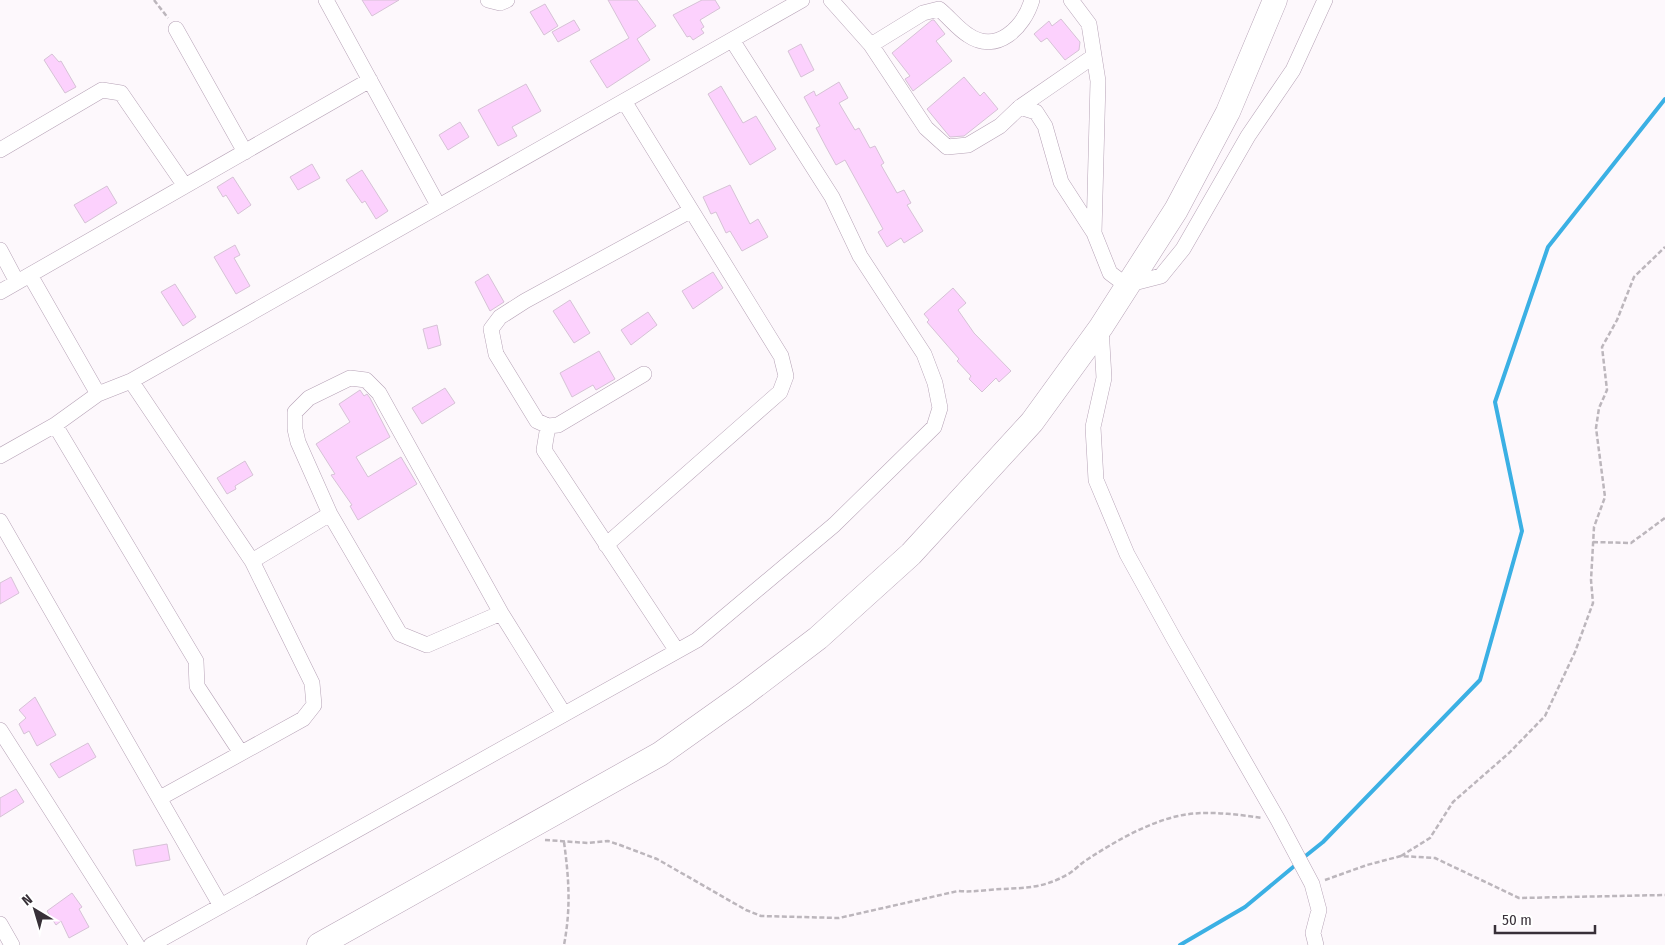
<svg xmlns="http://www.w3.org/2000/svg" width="1665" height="945" font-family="'Fira Sans Condensed',sans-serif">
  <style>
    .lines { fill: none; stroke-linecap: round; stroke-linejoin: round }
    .stream { stroke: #3bb0e4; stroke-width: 4 }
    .building { fill: #fcd1fd; stroke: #d6c2d6 }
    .street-casing { stroke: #b6a2b6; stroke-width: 16 }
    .primary-casing { stroke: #b6a2b6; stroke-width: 25 }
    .path { stroke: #bcb6bc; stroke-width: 2.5; stroke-dasharray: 5 2.5; stroke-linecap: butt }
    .street { stroke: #fff; stroke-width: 15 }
    .primary { stroke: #fff; stroke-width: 24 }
  </style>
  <rect width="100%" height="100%" fill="#fdf8fc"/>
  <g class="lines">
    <path class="stream" d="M1303 858 1323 842 1480 680 1522 531 1495 402 1548 247 1665 99
      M1180 945 1245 907 1298 863"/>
  </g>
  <path class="building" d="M362 0H399L372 16Z
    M608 0H637L656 26 637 39 650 60 607 88 590 61 629 38Z
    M702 0H715L720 8 700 20 704 27 701 29 704 33 693 40 690 36 687 37 673 15Z
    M545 4 558 26 544 35 530 12Z
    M1061 19 1080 42 1079 50 1065 60 1047 38 1041 42 1034 34 1049 21 1052 26Z
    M574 20 580 30 558 42 552 32Z
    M932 20H934L945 34 936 41 952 61 913 91 905 79 910 76 892 53Z
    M801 44 814 70 801 77 788 51Z
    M52 54 59 62 61 61 76 87 65 93 44 60Z
    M964 77 980 96 984 92 998 109 964 136 950 137 927 109Z
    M839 82 848 98 839 103 855 130 859 128 870 148 875 146 884 163 881 165 897 193 904 190 911 203 907 205 923 231 904 243 901 238 887 247 878 232 883 229 845 160 836 165 826 147 816 128 820 126 804 97 814 91 816 96Z
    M526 84 541 111 512 127 517 136 498 146 478 110Z
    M721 86 743 123 756 116 776 149 750 165 708 94Z
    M460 122 469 137 448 150 439 135Z
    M312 164 320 178 298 190 290 177Z
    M362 170 388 211 376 219 365 201 362 203 346 180Z
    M233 177 251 205 238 214 226 195 223 197 217 187Z
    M730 185 750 224 758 219 768 237 742 251 730 231 726 233 716 212 711 214 703 197Z
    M107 186 117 203 85 223 74 205Z
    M235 245 240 255 234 258 250 286 236 294 214 257Z
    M713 272 723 288 693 309 682 291Z
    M488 274 504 302 490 311 475 282Z
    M175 284 196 317 183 326 161 292Z
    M953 288 966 303 958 310 974 333 1011 371 999 382 996 378 982 392 969 379 971 376 957 361 959 359 927 322 929 320 924 314Z
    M570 300 590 333 574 343 553 311Z
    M648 312 657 325 631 345 621 330Z
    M437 325 441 345 428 349 423 329Z
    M599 351 615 379 596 390 593 385 572 397 560 373Z
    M445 388 455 403 422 424 412 408Z
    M360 390 364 396 367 394 370 398 390 437 356 457 368 477 401 457 417 484 358 520 350 506 352 505 331 475 335 474 316 444 350 422 339 404Z
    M245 461 253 475 235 486 236 489 227 494 217 478Z
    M11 577 19 593 0 604V583Z
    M35 697 56 735 37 746 29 731 24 734 19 724 26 718 19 710Z
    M88 743 96 757 59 778 50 764Z
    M16 789 24 802 0 817V798Z
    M167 844 170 860 136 866 133 850Z
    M72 893 82 907 79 909 89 927 69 938 61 921 56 925 47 911Z"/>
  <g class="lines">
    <defs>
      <path id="street" d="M326 0 438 205
        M488 0 500 3 507 0
        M831 0 871 45 926 128 947 147 968 145 1000 126 1020 107 1094 56
        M1071 0 1089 24 1098 81 1094 233
        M176 29 245 152
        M871 45 923 13 939 9C949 17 957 28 968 35 997 55 1024 27 1032 0
        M1020 107 1036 112 1045 126 1061 182 1094 233 1110 273 1126 285 1161 276 1183 249 1248 136 1293 70 1325 0
        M0 150 102 90 121 93 185 186
        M0 250 17 282
        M30 275 98 394
        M0 292 370 80
        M1101 327 1104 378 1093 427 1096 480 1127 554 1174 639 1278 820 1312 884 1319 910 1313 933 1316 945
        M644 374 558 425 548 426 537 421 496 354 491 329 500 317 525 301 690 211
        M131 381 252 561 312 683 314 705 303 719 160 798
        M55 425 196 661 197 686 241 753
        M548 426 544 450 677 651
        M0 456 55 425 98 394 131 381 802 0
        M0 521 221 906
        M606 545 780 392 786 376 781 356 624 101
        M252 561 330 514
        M501 613 427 645 400 634 330 514 298 442 295 429V412L309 398 350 378 366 380 379 393 501 613 564 714
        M0 730 137 945
        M0 924 12 945
        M151 945 697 640 834 525 934 427 940 408 935 383 924 354 860 256 832 197 732 40"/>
      <path id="primary" d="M319 945 660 754 743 695 818 638 911 554 1032 422 1101 327 1176 210 1228 112 1275 0"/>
    </defs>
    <use href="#street" class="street-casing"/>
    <use href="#primary" class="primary-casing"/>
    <path class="path" d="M154 0 168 18
      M1593 542 1631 543 1665 518
      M545 840 588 843 608 841 620 845 657 859 746 910 761 916 839 918 958 891C969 892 977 891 988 890 1020 887 1040 891 1070 873 1076 869 1081 863 1088 859 1114 842 1147 823 1178 816 1204 810 1235 814 1262 818
      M564 842C569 879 571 908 564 945
      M1401 856 1430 838 1453 802 1509 753 1545 716 1575 652 1593 603 1591 580 1594 527 1605 497 1596 428 1599 408 1607 390 1602 347 1617 320 1634 277 1665 247
      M1325 880 1367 865 1401 856 1435 858 1519 898 1665 895"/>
    <use href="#street" class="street"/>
    <use href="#primary" class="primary"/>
  </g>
  <g transform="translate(35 910) rotate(322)" stroke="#ffffff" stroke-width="4" paint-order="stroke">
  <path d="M0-4L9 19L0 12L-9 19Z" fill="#383038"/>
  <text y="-8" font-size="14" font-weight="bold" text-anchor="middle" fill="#383038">N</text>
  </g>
  <path d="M1495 925v8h100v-8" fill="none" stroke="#383038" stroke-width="2.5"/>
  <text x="1502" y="925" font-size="15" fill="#383038" stroke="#ffffff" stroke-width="4" paint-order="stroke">50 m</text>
</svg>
